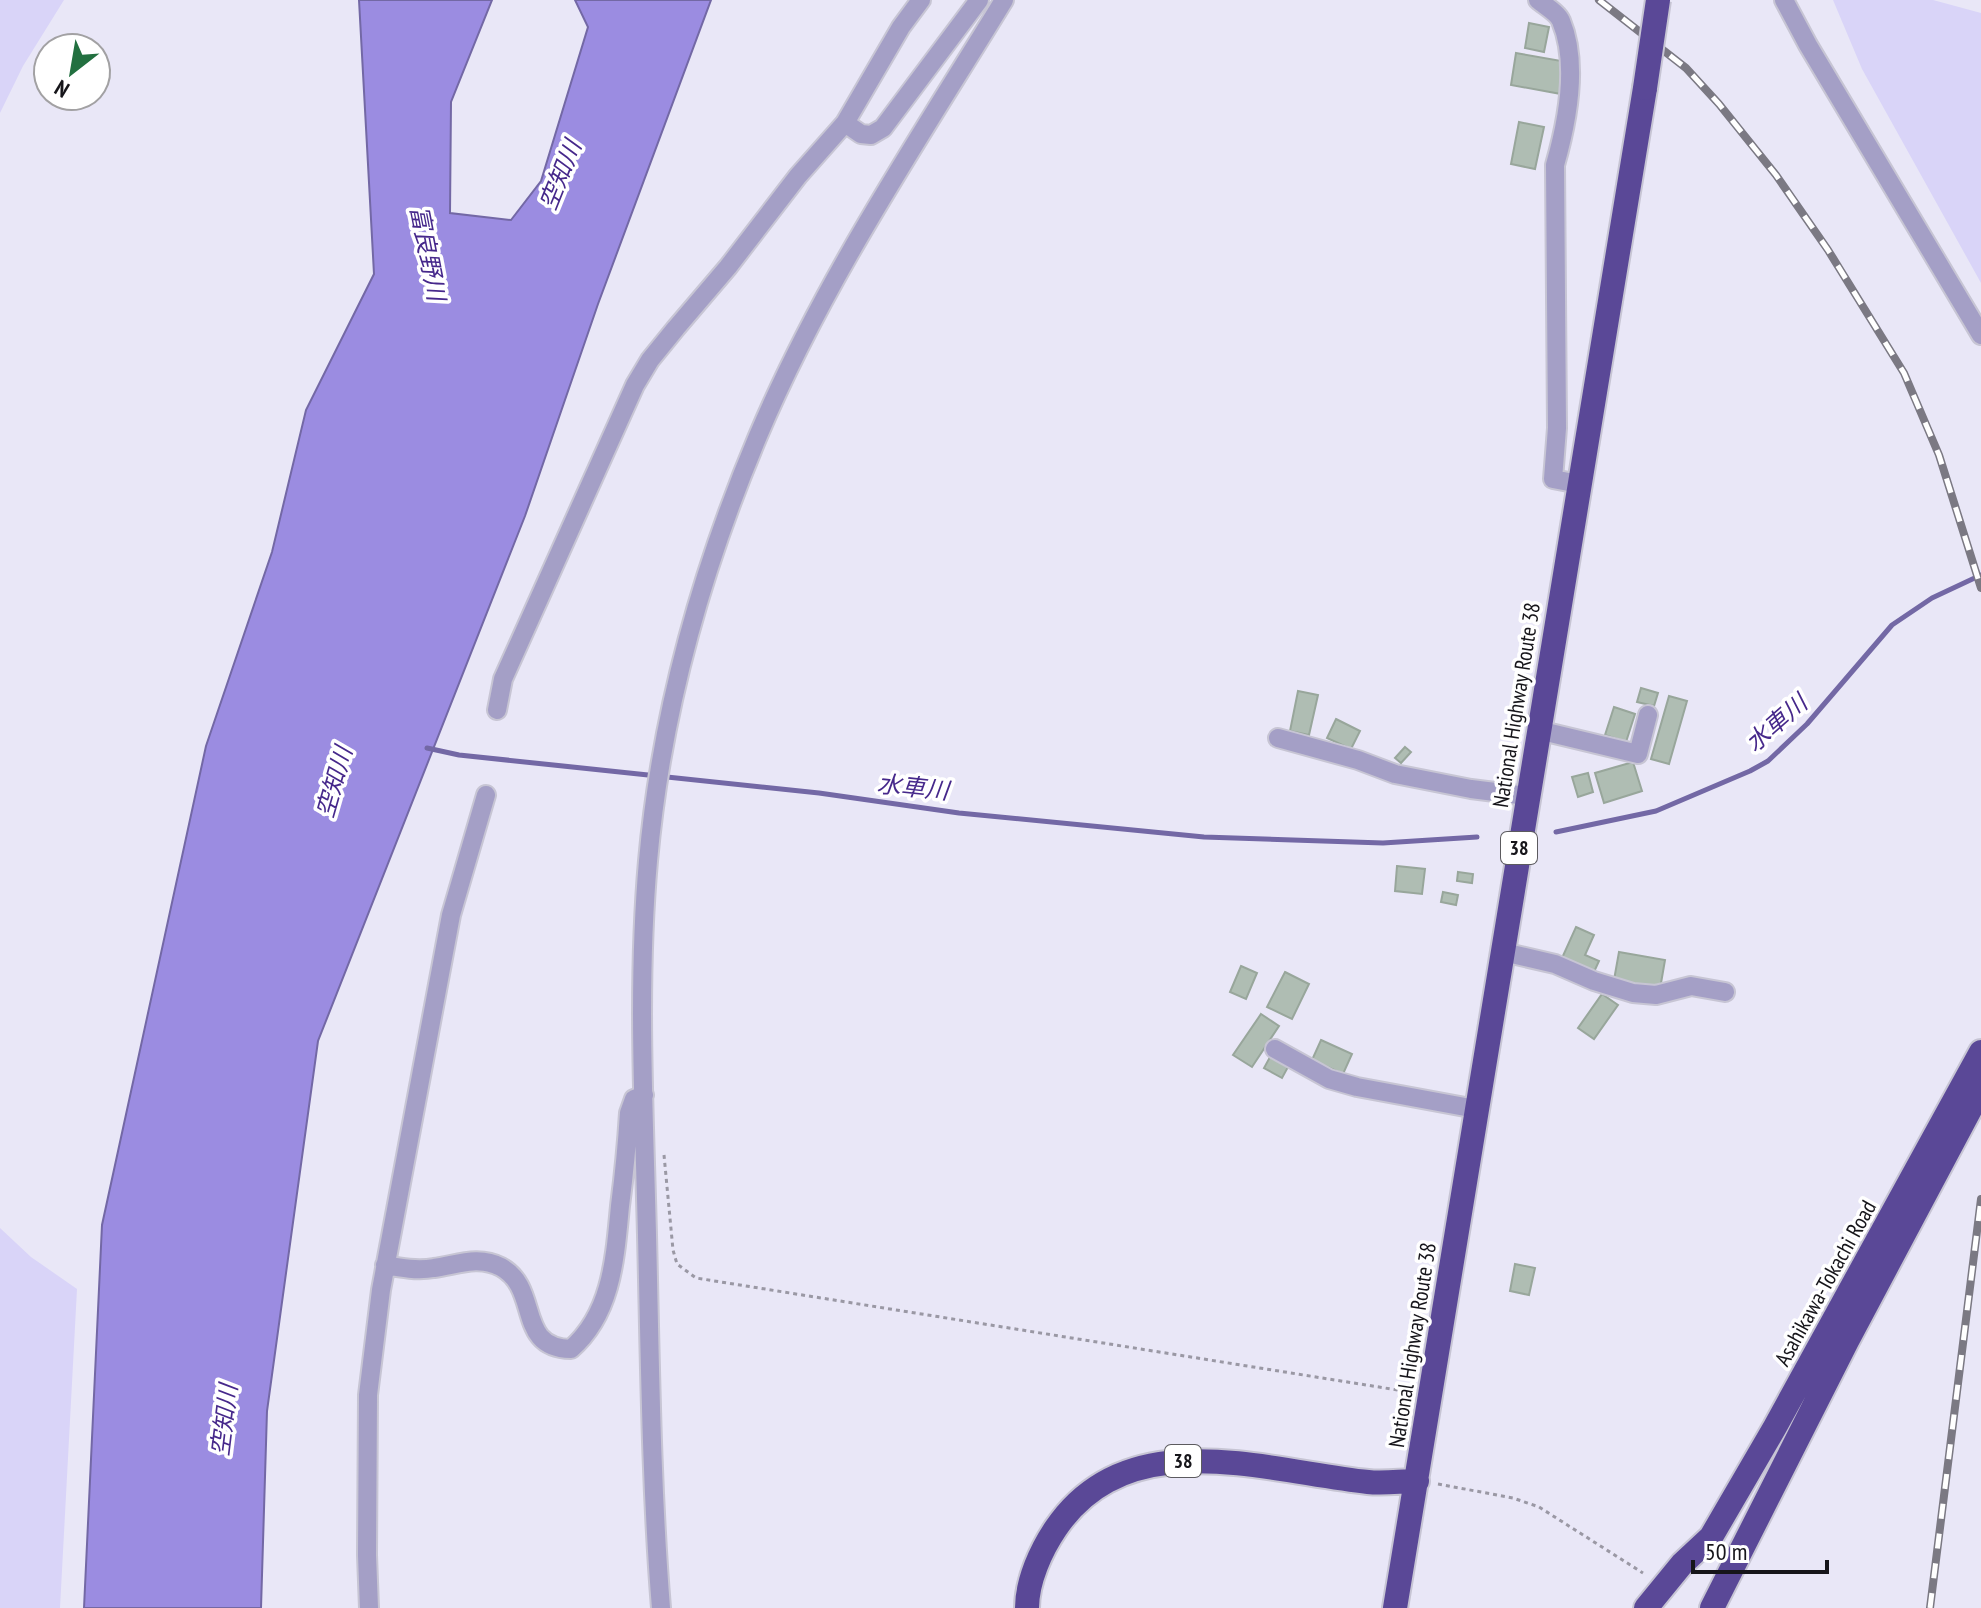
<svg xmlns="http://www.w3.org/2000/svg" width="1981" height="1608" font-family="'PT Sans Narrow','Noto Sans JP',sans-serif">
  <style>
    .green { fill: #d9d4f8 }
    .water { fill: #9b8ce1; stroke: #7368a5; stroke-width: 2 }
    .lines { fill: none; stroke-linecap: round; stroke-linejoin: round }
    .stream { stroke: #7368a5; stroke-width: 5 }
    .building { fill: #afbdb3; stroke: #98a69b; stroke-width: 2 }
    .minor-casing { stroke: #c7c5d4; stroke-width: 22 }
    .highway-casing { stroke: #c7c5d4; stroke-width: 28 }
    .path { stroke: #9a98a4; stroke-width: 3; stroke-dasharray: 4 4; stroke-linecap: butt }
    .minor { stroke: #a49fc6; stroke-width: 18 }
    .highway { stroke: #5a4897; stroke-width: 24 }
    .rail-casing { stroke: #7b7983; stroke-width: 8 }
    .rail { stroke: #fff; stroke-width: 5; stroke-dasharray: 15; stroke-linecap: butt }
    .highway-bridge-casing { stroke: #c7c5d4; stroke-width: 28; stroke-linecap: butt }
    .highway-bridge { stroke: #5a4897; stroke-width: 24 }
    .labels { text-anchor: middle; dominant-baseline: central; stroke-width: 7; stroke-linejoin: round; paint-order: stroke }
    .shield { fill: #fff; stroke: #5c5b5f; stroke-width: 2 }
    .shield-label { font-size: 20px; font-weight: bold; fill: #16151a }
    .street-label { font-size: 22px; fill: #16151a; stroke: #fff }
    .water-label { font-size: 24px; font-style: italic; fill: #46288b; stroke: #fff }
  </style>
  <rect width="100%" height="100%" fill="#e9e7f7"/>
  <path class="green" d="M0 0H64L23 66 0 113Z
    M1833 0H1933L1981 13V283L1862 69Z
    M0 1228 31 1257 77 1289 60 1608H0Z"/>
  <path class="water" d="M359 0H492L451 102 450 213 511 220 541 181 588 27 575 0H711L598 304 525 516 318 1041 267 1411 261 1608H84L102 1225 206 746 272 552 306 410 374 274Z"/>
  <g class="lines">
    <path class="stream" d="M427 748 459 755 819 793 959 813 1204 837 1383 843 1477 837
      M1556 832 1656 811 1750 771 1768 761 1807 724 1892 625 1932 598 1981 575"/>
  </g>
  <path class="building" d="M1529 23 1549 27 1544 52 1525 48Z
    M1516 53 1567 62 1561 94 1511 85Z
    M1519 122 1544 127 1535 169 1511 164Z
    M1641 688 1658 693 1654 706 1637 702Z
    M1298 691 1318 695 1309 735 1290 731Z
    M1669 696 1687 701 1669 764 1651 759Z
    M1614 707 1635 714 1626 742 1605 735Z
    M1336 719 1360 731 1351 749 1327 738Z
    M1405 747 1411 752 1401 763 1395 758Z
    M1633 762 1642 791 1604 803 1595 773Z
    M1588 773 1593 792 1578 797 1572 777Z
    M1397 866 1425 869 1422 894 1395 891Z
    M1458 872 1473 874 1472 883 1457 881Z
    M1443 892 1458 895 1456 905 1441 902Z
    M1576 927 1594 935 1585 955 1599 961 1594 972 1562 958Z
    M1619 952 1665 960 1660 989 1614 980Z
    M1241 966 1257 973 1246 999 1230 992Z
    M1285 972 1309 984 1292 1019 1267 1007Z
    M1602 994 1618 1005 1594 1039 1578 1028Z
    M1261 1014 1279 1026 1252 1067 1233 1055Z
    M1321 1040 1352 1054 1343 1074 1312 1060Z
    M1270 1057 1288 1067 1282 1078 1264 1068Z
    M1515 1264 1535 1268 1529 1295 1510 1291Z"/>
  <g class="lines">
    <defs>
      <path id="minor" d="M1538 0C1545 6 1558 13 1561 21 1579 64 1567 123 1555 165L1557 428 1553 479 1579 484
        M1784 0 1808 45 1981 335
        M845 123 861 134 871 135 883 128 979 0
        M497 710 503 679 635 385 650 360 676 328 728 267 798 176 845 123 901 27 921 0
        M1538 730 1638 754 1648 715
        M1278 738 1358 760 1395 774 1471 789 1527 796
        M1503 952 1555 964 1594 981 1633 993 1656 995 1691 986 1725 992
        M1275 1049 1329 1079 1357 1087 1476 1109
        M385 1265C401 1268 418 1271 434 1268 457 1265 478 1255 501 1267 541 1289 515 1348 571 1349 612 1313 615 1258 620 1206 624 1175 627 1145 629 1113L634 1099 644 1095
        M369 1608 367 1555 368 1395 381 1290 451 915 486 795
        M661 1608C651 1484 650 1360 647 1235 644 1111 637 985 648 861 661 715 701 571 758 436 823 282 917 142 1004 0"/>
      <path id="highway" d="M1027 1608C1027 1581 1041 1550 1056 1528 1128 1422 1264 1471 1368 1482 1384 1484 1401 1481 1417 1481
        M1395 1608 1645 88
        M1646 1608 1682 1564 1711 1537 1775 1427 1981 1052
        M1712 1608 1847 1341 1981 1089"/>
    </defs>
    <use href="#minor" class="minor-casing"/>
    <use href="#highway" class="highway-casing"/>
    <path class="path" d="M664 1155 673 1250 677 1264 696 1278 1410 1392
      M1438 1484 1513 1498 1539 1507 1643 1573"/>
    <use href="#minor" class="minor"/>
    <use href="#highway" class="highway"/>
    <defs>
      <path id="rail" d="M1599 0 1686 68 1719 104 1776 175 1828 250 1904 373 1939 455 1981 588
        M1930 1608 1981 1199"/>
    </defs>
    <use href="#rail" class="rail-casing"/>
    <use href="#rail" class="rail"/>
    <defs>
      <path id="highway-bridge" d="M1645 88 1658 0"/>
    </defs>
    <use href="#highway-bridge" class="highway-bridge-casing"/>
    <use href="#highway-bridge" class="highway-bridge"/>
  </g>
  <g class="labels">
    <g class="shield">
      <rect x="1501" y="832" width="36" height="32" rx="6"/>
      <rect x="1165" y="1445" width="36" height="32" rx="6"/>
    </g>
    <g class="shield-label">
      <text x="1519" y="848">38</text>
      <text x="1183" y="1461">38</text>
    </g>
    <g class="street-label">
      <text transform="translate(1516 705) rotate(-81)">National Highway Route 38</text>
      <text transform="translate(1825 1283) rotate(-61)">Asahikawa-Tokachi Road</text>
      <text transform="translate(1412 1345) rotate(-81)">National Highway Route 38</text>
    </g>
    <g class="water-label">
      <text transform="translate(560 175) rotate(-68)">空知川</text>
      <text transform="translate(428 253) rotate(79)">富良野川</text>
      <text transform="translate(1776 723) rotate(-41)">水車川</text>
      <text transform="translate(334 782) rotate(-74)">空知川</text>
      <text transform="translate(913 787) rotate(6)">水車川</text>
      <text transform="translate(224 1420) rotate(-83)">空知川</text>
    </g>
  </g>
  <g transform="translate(72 72) rotate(211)"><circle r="38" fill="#ffffff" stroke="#a2a1a3" stroke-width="2"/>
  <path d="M0-6L14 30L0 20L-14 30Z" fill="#227040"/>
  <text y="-12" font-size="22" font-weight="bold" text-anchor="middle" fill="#16151a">N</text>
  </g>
  <path d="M1693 1560v12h134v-12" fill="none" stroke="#16151a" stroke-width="4"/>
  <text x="1705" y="1560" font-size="24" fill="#16151a" stroke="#ffffff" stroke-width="6" paint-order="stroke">50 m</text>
</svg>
